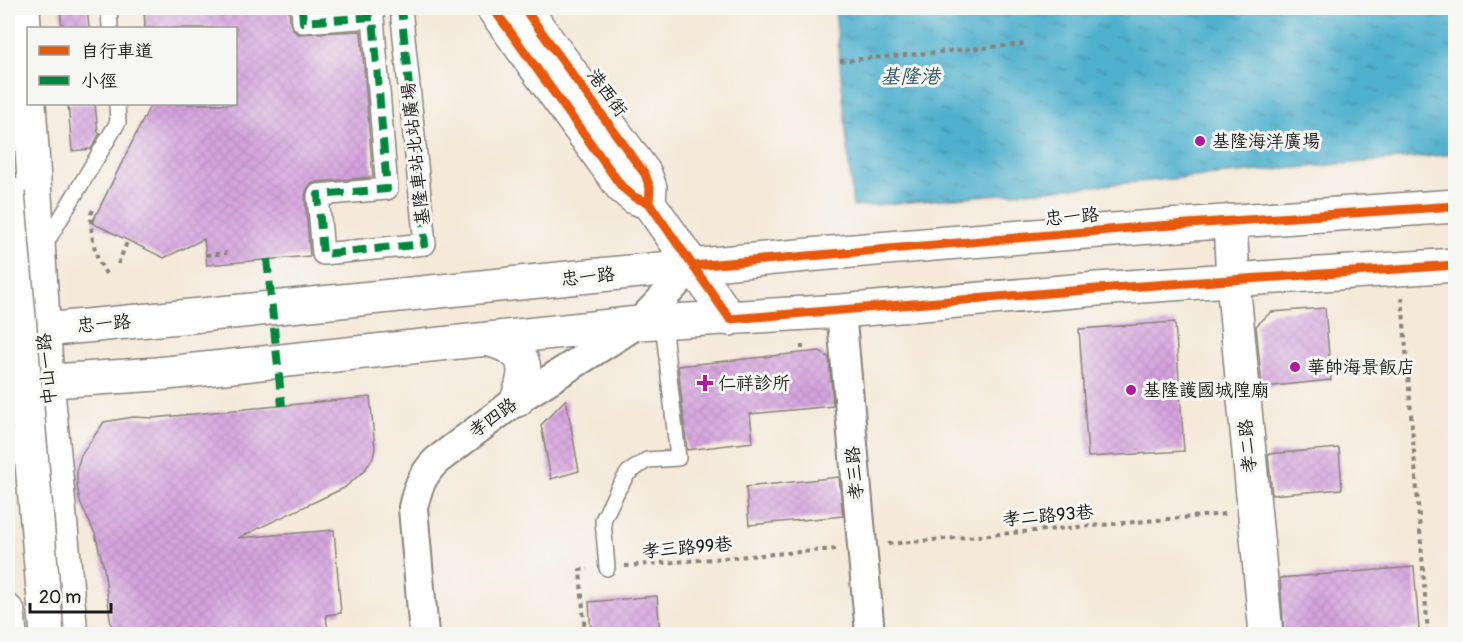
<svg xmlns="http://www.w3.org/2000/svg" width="1463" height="642" font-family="Pangolin,'LXGW WenKai TC',sans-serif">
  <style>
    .water { fill: url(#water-ripples); stroke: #366675; stroke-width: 1.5 }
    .building { fill: url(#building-cross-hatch) }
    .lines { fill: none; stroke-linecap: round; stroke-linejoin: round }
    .service-casing { stroke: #88827a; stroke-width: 18 }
    .pedestrian-casing { stroke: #88827a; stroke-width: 24 }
    .minor-casing { stroke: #88827a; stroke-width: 32 }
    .tertiary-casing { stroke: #88827a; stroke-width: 36 }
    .path { stroke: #88827a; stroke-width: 4; stroke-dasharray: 4.5 4.5; stroke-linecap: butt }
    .service { stroke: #fff; stroke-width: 15 }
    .pedestrian { stroke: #fff; stroke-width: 21 }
    .minor { stroke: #fff; stroke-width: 28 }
    .tertiary { stroke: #fff; stroke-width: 33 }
    .motorway-bridge-casing { stroke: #88827a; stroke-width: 36; stroke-linecap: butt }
    .motorway-bridge { stroke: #fff; stroke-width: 33 }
    .quiet { stroke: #00873e; stroke-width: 8; stroke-dasharray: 15 8; stroke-linecap: butt }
    .cycleway-casing { stroke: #f6f6f2; stroke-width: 13 }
    .cycleway { stroke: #e8590c; stroke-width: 9 }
    .poi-dot { fill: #b5179e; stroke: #f6f6f2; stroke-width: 2 }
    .labels { text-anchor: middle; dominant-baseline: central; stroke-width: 6; stroke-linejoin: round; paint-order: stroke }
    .street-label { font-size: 18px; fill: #1c1c1c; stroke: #f6f6f2 }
    .poi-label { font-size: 18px; fill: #1c1c1c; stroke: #f6f6f2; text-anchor: start }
    .water-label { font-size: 20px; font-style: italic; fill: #305763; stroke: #f6f6f2 }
  </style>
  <defs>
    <pattern id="water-ripples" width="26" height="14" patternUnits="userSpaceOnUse" patternTransform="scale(1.5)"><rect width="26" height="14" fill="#4fb0ce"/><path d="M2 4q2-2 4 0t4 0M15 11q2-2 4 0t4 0" fill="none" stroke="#418ea6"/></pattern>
    <pattern id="building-cross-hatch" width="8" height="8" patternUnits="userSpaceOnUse" patternTransform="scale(1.5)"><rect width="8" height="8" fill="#d5a3de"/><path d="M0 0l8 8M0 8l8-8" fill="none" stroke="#b68cbe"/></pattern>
  </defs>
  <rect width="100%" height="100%" fill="#f6f6f2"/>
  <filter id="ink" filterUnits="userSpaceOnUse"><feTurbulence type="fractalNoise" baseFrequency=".0167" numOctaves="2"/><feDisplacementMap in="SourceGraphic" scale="12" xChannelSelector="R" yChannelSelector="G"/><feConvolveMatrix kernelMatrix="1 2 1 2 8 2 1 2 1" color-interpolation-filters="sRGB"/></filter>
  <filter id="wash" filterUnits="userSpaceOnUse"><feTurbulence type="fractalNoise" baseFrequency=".008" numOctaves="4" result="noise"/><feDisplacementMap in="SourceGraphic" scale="24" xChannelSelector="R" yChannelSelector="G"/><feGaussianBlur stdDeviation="1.35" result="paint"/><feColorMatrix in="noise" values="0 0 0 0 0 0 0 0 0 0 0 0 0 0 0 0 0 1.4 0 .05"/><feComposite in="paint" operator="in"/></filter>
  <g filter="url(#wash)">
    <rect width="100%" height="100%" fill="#f5e9d9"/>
    <path class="water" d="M835 8H1455V154L853 207Z"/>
    <g id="blocks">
      <path class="building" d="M60 8H87L89 28H62Z
        M144 8H289L290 23 293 30 298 34 361 31 373 177 317 182 311 184 307 189 305 196 310 256 207 265 204 239 164 258 92 223 151 104H236V28H145Z
        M68 104H95L98 132 100 133 91 149 72 151Z
        M1325 308 1331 380 1262 387 1256 326 1271 312Z
        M1175 322 1184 451 1088 457 1079 329Z
        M820 351 829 358 833 406 750 414 753 442 687 450 678 366Z
        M370 397 375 448 373 458 364 471 344 488 238 538 334 530 341 613 326 615 328 634H112L104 568 95 534 80 502 77 485V468L81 455 104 422 133 417 153 418Z
        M566 399 579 471 551 479 541 425Z
        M1339 448 1342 489 1272 495 1268 454Z
        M839 477 843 516 749 525 746 487Z
        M1414 567 1419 629 1347 634H1284L1280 578Z
        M657 596 660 634H591L589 602Z"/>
    </g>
  </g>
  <g filter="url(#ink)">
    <use href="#blocks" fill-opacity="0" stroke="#88827a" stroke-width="1.5"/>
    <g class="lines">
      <defs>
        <path id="service" d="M109 8 110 28
          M43 248 118 122 117 104
          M607 568 603 520 618 489 628 473 647 460 678 458 663 322"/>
        <path id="pedestrian" d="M302 8 303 22 373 17 387 189 318 195 323 254 425 244 401 8"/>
        <path id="minor" d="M841 311 870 634
          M424 634 413 508C417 489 422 475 436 461L517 400 639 323 693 266"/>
        <path id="tertiary" d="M23 8 28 93
          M493 8 622 187 634 197 649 203 730 319
          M524 8 645 174 650 188 649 203
          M29 104 47 380 71 634
          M1230 221 1233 281 1266 634
          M8 333C235 313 463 288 691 266 945 241 1200 223 1456 206
          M487 339C525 350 531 363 517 400
          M8 384 157 374 639 323 841 311 1097 289 1456 265
          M8 612 10 634"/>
      </defs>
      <use href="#service" class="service-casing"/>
      <use href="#pedestrian" class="pedestrian-casing"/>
      <use href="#minor" class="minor-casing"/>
      <use href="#tertiary" class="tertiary-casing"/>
      <path class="path" d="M840 61 1025 44
        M93 210 91 214C91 237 94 255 106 274
        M206 255 227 253
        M118 264 128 240
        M1402 297 1428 634
        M800 347H804
        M888 544 1225 514
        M625 566 836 549
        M585 634 580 570 588 569"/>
      <use href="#service" class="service"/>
      <use href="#pedestrian" class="pedestrian"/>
      <use href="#minor" class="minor"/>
      <use href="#tertiary" class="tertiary"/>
      <defs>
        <path id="motorway-bridge" d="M8 193 47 634"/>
      </defs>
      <use href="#motorway-bridge" class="motorway-bridge-casing"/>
      <use href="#motorway-bridge" class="motorway-bridge"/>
      <path class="quiet" d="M302 8 303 22 373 17 387 189 318 195 323 254 425 244 401 8
        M267 259 282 406"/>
      <defs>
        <path id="cycleway" d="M493 8 622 187 634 197 649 203 730 319 1097 289 1456 265
          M524 8 645 174 650 188 649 203
          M693 266 1143 227 1456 206"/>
      </defs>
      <use href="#cycleway" class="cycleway-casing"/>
      <use href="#cycleway" class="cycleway"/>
    </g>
  </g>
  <g class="poi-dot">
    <circle cx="1200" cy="141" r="6"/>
    <circle cx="1295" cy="367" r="6"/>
    <path d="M702 374h6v6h6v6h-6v6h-6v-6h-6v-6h6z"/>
    <circle cx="1131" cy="390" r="6"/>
  </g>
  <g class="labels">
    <g class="street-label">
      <text transform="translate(607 93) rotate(54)">港西街</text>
      <text transform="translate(416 154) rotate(-96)">基隆車站北站廣場</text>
      <text transform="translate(1072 217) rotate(-5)">忠一路</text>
      <text transform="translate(588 277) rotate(-6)">忠一路</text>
      <text transform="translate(104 324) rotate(-5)">忠一路</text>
      <text transform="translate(47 369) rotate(-95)">中山一路</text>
      <text transform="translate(493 418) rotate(-36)">孝四路</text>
      <text transform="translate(1248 446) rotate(-95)">孝二路</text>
      <text transform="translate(855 473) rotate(-95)">孝三路</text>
      <text transform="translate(1048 516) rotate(-5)">孝二路93巷</text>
      <text transform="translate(687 548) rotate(-5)">孝三路99巷</text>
    </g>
    <g class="poi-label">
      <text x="1212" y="141">基隆海洋廣場</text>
      <text x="1307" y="367">華帥海景飯店</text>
      <text x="718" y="383">仁祥診所</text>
      <text x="1143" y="390">基隆護國城隍廟</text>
    </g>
    <g class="water-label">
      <text x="910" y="76">基隆港</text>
    </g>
  </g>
  <rect width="1463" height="642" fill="none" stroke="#f6f6f2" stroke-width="30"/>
  <rect x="27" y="27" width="210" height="78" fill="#f6f6f2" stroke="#9f9f9c" stroke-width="1.5"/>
  <rect x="39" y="46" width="30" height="9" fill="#e8590c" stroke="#9f9f9c" stroke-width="1.5"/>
  <text x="81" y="57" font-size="18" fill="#1c1c1c">自行車道</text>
  <rect x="39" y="76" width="30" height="9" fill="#00873e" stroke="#9f9f9c" stroke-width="1.5"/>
  <text x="81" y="87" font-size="18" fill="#1c1c1c">小徑</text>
  <path d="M30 603v9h81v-9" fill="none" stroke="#1c1c1c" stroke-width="3"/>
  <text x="39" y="603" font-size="18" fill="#1c1c1c" stroke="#f6f6f2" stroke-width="4.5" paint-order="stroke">20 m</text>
</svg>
